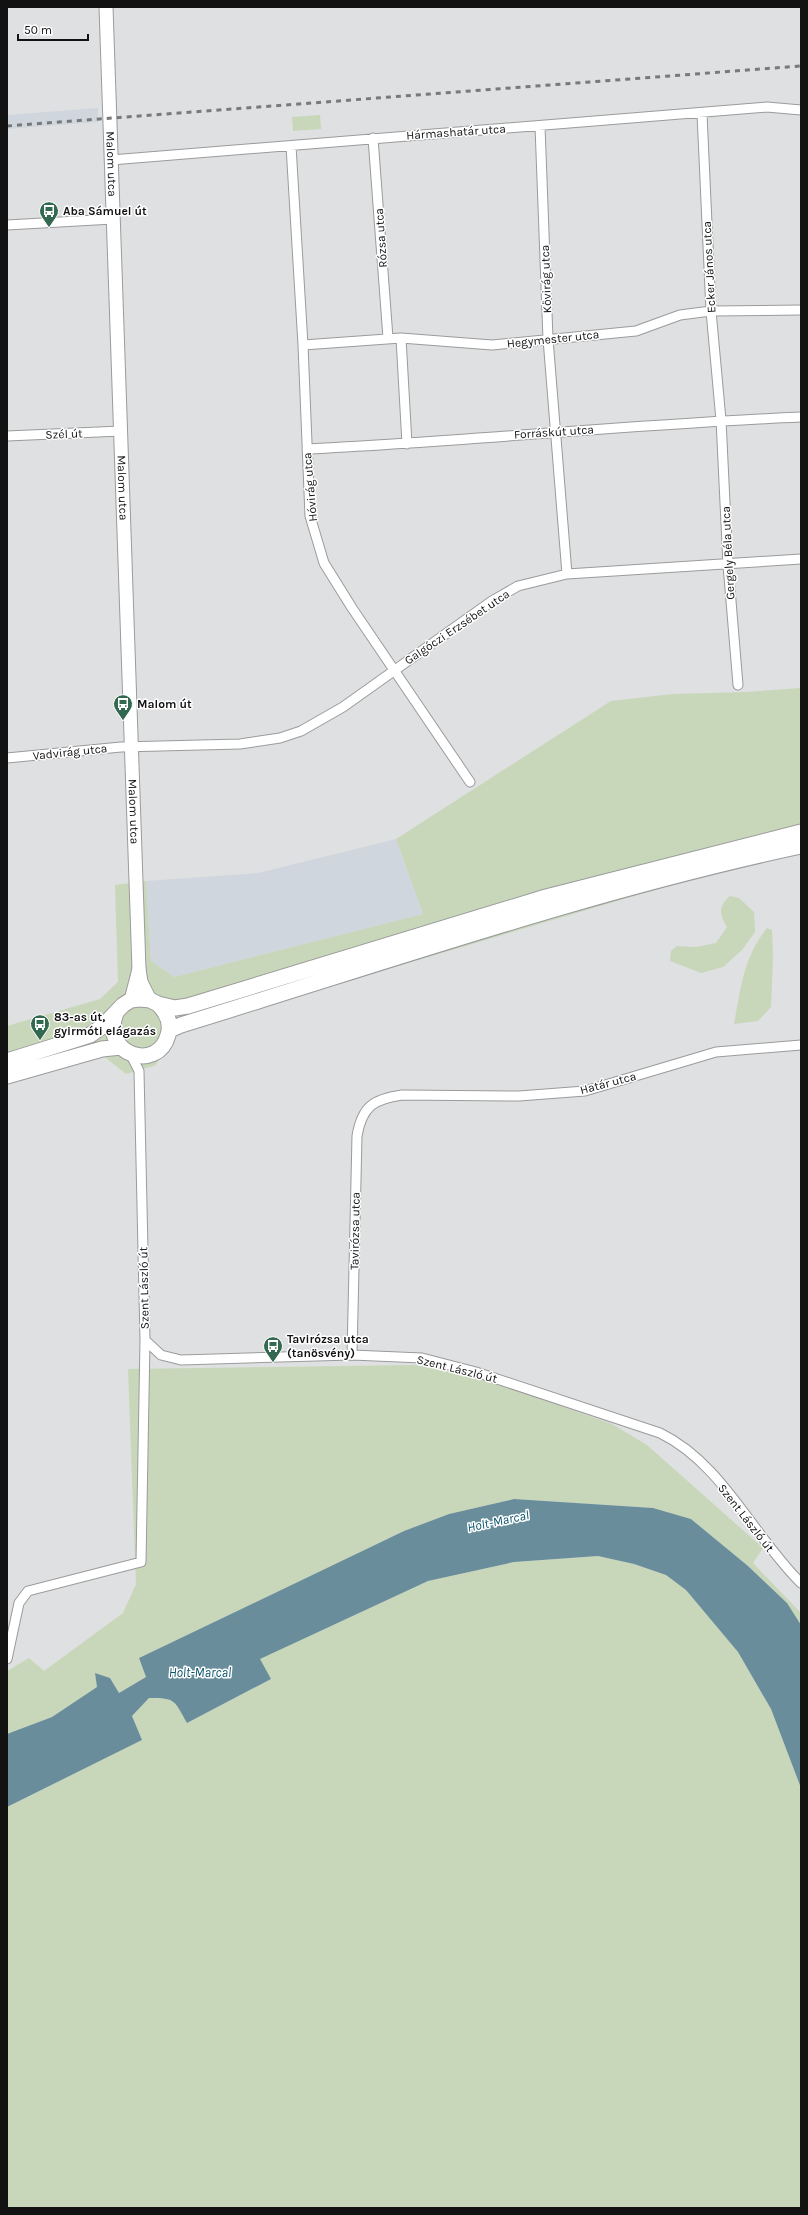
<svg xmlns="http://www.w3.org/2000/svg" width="808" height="2215" font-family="Karla,sans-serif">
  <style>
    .built { fill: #d0d6dd }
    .green { fill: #c8d7b9 }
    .water { fill: #698d9b }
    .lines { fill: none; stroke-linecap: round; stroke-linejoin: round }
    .minor-casing { stroke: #9a9b9c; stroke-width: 11 }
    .secondary-casing { stroke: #9a9b9c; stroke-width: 15 }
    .primary-casing { stroke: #9a9b9c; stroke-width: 17 }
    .minor { stroke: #fff; stroke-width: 9 }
    .secondary { stroke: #fff; stroke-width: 13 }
    .primary { stroke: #fff; stroke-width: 15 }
    .rail { stroke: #78797a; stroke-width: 3; stroke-dasharray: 5 5; stroke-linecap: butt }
    .labels { text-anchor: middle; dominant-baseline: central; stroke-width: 3; stroke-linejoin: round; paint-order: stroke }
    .street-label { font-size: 12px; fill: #121213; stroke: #fff }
    .poi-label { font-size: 12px; font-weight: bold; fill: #121213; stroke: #fff; text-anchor: start }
    .water-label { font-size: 13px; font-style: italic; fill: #09546a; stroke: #fff }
  </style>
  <rect width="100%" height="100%" fill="#dfe0e1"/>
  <path class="built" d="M98 108V122L7 129V115Z
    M396 839 423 914 174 977 151 961 146 881 258 873Z"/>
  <path class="green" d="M320 115 321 129 293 131 292 117Z
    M801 688V850L776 854 171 1033 156 1065 126 1074 96 1050 7 1080V1026L100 999 118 982 115 885 146 881 151 961 174 977 423 914 396 839 611 701 673 694 746 692Z
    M730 896 739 898 754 912 755 932 742 950 723 967 701 973 670 961 671 951 677 946 696 947 716 943 727 927C719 915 718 906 730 896Z
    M767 928 772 930 773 958 771 1007 758 1021 734 1024C741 988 743 958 767 928Z
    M415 1365 478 1377 612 1424 647 1445 763 1548 753 1563 801 1613V1625L787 1603 748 1566 691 1519 653 1508 514 1499 449 1514 404 1531 139 1658 146 1677 119 1693 110 1678 95 1673 97 1687 52 1717 7 1734V1671L29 1658 44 1671 123 1613 136 1584 128 1369Z
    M598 1556 634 1564 666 1575 686 1590 738 1652 771 1709 801 1788V2208H7V1807L142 1740 132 1716 149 1698C176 1698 174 1700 187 1723L271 1679 259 1659 428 1581 514 1562Z"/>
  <path class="water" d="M514 1499 653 1508 691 1519 748 1566 787 1603 801 1625V1788L771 1709 738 1652 686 1590 666 1575 634 1564 598 1556 514 1562 428 1581 260 1659 271 1679 187 1723C174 1700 176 1698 149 1698L132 1716 142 1740 7 1807V1734L52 1717 97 1687 95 1673 110 1678 119 1693 146 1677 139 1658 404 1531 449 1514Z"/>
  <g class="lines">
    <defs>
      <path id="minor" d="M702 114 711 311 721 420 728 565 738 685
        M540 126 548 339 567 574
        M373 138 388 338
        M291 146 303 345 310 516 324 563 352 608 470 782
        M111 160 767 107 801 110
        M7 225 113 219
        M401 338 407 444
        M303 345 401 338 492 345 636 331 680 315 711 311 801 310
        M7 436 121 431
        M307 449C472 441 636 424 801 417
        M7 758 121 747 240 744 280 738 301 731 343 707 492 601 518 586 567 574 801 559
        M145 1340 161 1355 181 1360 352 1355 422 1358 476 1372 660 1433C722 1463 753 1536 801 1583
        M352 1355 357 1136C362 1106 374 1099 402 1095L519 1096 585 1091 716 1052 801 1045
        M7 1659 19 1603 28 1591 141 1562 145 1340 139 1071 130 1053"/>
      <g id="secondary">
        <path id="s1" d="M106 7 139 969 141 982 150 1000"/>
        <path d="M131 1000 139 969"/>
      </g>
      <path id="primary" d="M116 1013C100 1055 158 1073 168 1035 172 1023 167 1013 158 1004
        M170 1030 181 1025C387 962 590 891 801 846
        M7 1061 90 1035 103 1026 123 1005 131 1000 140 999 150 1000 158 1004 175 1008 188 1006 546 897 801 832
        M7 1076 102 1049 121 1047"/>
    </defs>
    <use href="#minor" class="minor-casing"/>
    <use href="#secondary" class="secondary-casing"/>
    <use href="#primary" class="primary-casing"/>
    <use href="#minor" class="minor"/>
    <use href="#secondary" class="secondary"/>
    <use href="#primary" class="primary"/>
    <path class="rail" d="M7 126 801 66"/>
  </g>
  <defs>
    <symbol id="bus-pin" viewBox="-11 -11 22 30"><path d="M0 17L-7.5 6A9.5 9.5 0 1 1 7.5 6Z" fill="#336950" stroke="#fff"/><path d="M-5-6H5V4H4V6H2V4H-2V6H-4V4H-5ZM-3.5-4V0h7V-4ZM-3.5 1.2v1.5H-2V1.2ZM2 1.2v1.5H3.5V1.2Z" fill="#fff"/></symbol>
  </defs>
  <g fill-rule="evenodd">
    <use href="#bus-pin" x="38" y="200" width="22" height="30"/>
    <use href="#bus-pin" x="112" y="693" width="22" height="30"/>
    <use href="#bus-pin" x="29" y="1013" width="22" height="30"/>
    <use href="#bus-pin" x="262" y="1335" width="22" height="30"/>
  </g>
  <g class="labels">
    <g class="street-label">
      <text transform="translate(456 132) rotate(-4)">Hármashatár utca</text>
      <text stroke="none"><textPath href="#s1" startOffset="157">Malom utca</textPath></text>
      <text transform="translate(381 238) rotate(-94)">Rózsa utca</text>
      <text transform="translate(709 267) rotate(-93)">Ecker János utca</text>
      <text transform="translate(546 279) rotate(-92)">Kővirág utca</text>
      <text transform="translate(553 339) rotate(-6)">Hegymester utca</text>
      <text transform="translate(554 432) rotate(-4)">Forráskút utca</text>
      <text transform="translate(64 434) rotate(-2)">Szél út</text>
      <text transform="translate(310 487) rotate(-95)">Hóvirág utca</text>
      <text stroke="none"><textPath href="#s1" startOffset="481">Malom utca</textPath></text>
      <text transform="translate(728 553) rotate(-93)">Gergely Béla utca</text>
      <text transform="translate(457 627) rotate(-34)">Galgóczi Erzsébet utca</text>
      <text transform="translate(70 752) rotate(-6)">Vadvirág utca</text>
      <text stroke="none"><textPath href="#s1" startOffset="805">Malom utca</textPath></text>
      <text transform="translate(608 1083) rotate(-15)">Határ utca</text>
      <text transform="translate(355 1231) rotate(-89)">Tavirózsa utca</text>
      <text transform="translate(144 1288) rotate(-91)">Szent László út</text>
      <text transform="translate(457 1369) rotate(14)">Szent László út</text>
      <text transform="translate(746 1518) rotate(52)">Szent László út</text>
    </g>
    <g class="poi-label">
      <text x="63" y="211">Aba Sámuel út</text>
      <text x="137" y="704">Malom út</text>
      <text x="54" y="1017">83-as út,<tspan x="54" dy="14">gyirmóti elágazás</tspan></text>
      <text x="287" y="1339">Tavirózsa utca<tspan x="287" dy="14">(tanösvény)</tspan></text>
    </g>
    <g class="water-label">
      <text transform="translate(498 1521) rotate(-12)">Holt-Marcal</text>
      <text x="200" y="1672">Holt-Marcal</text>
    </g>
  </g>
  <rect width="808" height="2215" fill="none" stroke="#121213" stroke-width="16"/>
  <path d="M18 34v6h70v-6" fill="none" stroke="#121213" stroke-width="2"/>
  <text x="24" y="34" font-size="12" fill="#121213" stroke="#ffffff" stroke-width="3" paint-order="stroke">50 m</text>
</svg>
